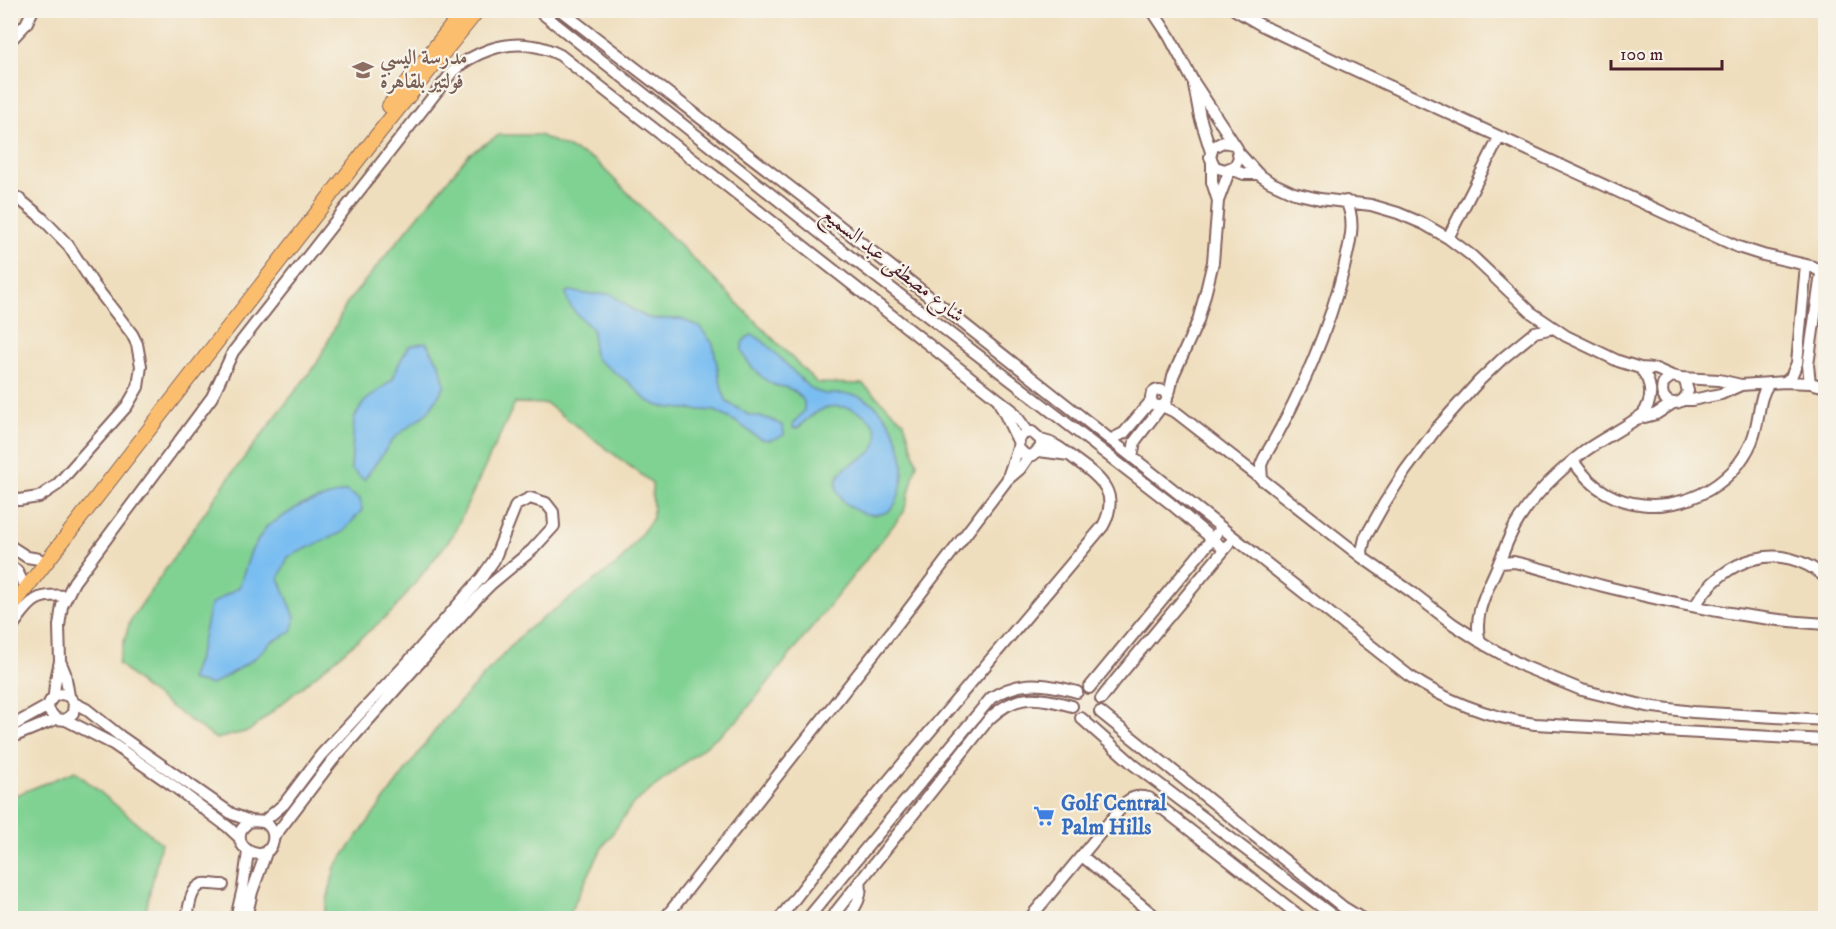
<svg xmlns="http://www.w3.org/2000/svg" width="1836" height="929" font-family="'IM FELL DW Pica',Amiri,serif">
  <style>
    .green { fill: #80d293; stroke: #65785f; stroke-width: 1.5 }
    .water { fill: #7abef1; stroke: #626e8e; stroke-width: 1.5 }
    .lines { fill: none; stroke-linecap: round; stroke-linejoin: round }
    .minor-casing { stroke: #84625e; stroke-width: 14 }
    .major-casing { stroke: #84625e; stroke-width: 16 }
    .minor { stroke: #fff; stroke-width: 10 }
    .major { stroke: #fbbe6e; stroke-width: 14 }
    .labels { text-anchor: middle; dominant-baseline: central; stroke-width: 4.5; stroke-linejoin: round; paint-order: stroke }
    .education-label { font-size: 21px; font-weight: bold; fill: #785e54; stroke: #f7f3e8; text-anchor: start }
    .street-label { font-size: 21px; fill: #4a1f2b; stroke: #f7f3e8 }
    .shop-label { font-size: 21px; font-weight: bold; fill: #366cbe; stroke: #f7f3e8; text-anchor: start }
  </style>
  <rect width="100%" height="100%" fill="#f7f3e8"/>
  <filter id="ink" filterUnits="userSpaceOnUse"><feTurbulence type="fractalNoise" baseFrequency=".0167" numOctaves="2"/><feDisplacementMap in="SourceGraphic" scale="12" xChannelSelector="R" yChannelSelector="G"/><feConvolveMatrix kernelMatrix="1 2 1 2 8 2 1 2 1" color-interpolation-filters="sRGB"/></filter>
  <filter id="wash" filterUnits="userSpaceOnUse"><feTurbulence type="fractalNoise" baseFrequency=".008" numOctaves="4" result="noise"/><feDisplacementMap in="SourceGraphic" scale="24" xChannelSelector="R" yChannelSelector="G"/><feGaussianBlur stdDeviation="1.35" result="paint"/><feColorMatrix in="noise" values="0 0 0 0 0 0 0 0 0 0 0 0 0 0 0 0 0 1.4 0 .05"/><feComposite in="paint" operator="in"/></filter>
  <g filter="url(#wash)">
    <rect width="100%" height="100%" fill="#efdebd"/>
    <path class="green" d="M499 135H539L595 160 817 383 863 384 904 422 917 463 904 512 739 719 632 805 602 848 567 918H323L335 867 442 721 525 631 620 562 653 518 652 483 547 404 515 403 453 535 393 611 249 731 216 739 146 689 118 663 130 621 230 476 317 363 347 303 469 154Z
      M75 771 161 843 144 918H11V797Z"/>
    <path class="water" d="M570 291 586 294H611L633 310 646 317 654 319H681L700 327 713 344 722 390 727 402 749 415 770 419 783 426 784 435C778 439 768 441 760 439L738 423 715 411 671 408 659 406 646 400 631 384 596 359 593 351V331C584 318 567 311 566 292Z
      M752 335C766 338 796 378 812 389 826 399 846 390 861 397 892 411 907 450 902 481 900 490 899 500 893 507 875 527 831 505 837 480 842 460 875 461 877 440 880 416 847 402 827 408 815 411 806 419 798 428H793V424L804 411V402C801 396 796 392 790 389 785 386 778 387 772 384 759 377 725 345 752 335Z
      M426 342 440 365 445 386 428 412 394 438 364 480 351 469 354 418 364 402 393 379 399 363 409 346Z
      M346 491 360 499 362 510 343 532 288 557 279 578 295 617 292 632 271 642 254 659 212 685 190 680 199 655 210 605 239 587 251 551 266 527 301 505Z"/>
  </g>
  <g filter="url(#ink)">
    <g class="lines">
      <defs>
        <path id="minor" d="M538 10 830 241 1170 503 1224 549
          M560 10 807 200 1408 675C1447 702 1488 717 1535 724L1826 740
          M1152 10 1169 36 1193 81 1237 148 1239 158 1235 166 1225 170 1215 167 1210 157 1213 147 1223 142 1233 144
          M1235 10 1261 25 1344 65 1738 247 1763 255 1811 266 1826 275
          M10 41 26 24 33 10
          M1194 85 1200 117 1211 152
          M1239 153 1258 174 1270 182 1294 193 1320 199 1371 205 1398 213 1424 224 1448 238 1472 256 1532 313 1566 336 1618 361 1640 368 1656 369 1672 376 1681 378 1685 381 1688 391C1682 412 1655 403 1664 382L1672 376
          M1212 163V182L1218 201
          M1231 169 1244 174H1258
          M10 196 18 198 41 217 68 245 94 285 132 334 137 344 141 366 138 387 127 406 57 485 39 497 19 500 10 499
          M1448 238 1499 138
          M1681 378 1719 380 1741 385
          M1785 382 1791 377 1797 363 1806 265
          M1810 383 1808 365 1821 274
          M1151 398a8 8 0 1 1 16 0a8 8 0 1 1-16 0Z
          M1167 396 1170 390 1173 376 1198 321 1206 291 1213 262 1218 201 1230 169
          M1684 400H1692L1721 394 1741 385 1785 382 1810 383 1826 387
          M999 402 1018 441
          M1162 406 1177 413 1363 558 1413 593 1453 624 1487 646 1523 666 1582 690 1646 706 1693 712 1826 720
          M1637 419 1656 414 1673 403
          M1110 440 1124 433 1151 401
          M1039 451 1069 455
          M1132 457 1135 441 1162 406
          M1573 461C1582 474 1592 485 1606 493 1652 519 1716 501 1744 456 1750 447 1754 437 1756 427 1760 411 1759 397 1769 383
          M1007 480 1018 448 1019 438 1025 433 1032 432 1041 440V447L1033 455 1026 456 1018 448
          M1262 480 1261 465 1264 458C1299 398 1327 336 1344 268 1349 245 1357 223 1346 201
          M10 546 27 557 39 559
          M1363 558 1362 551 1365 538 1384 504 1405 471 1436 429 1479 381 1503 358 1535 332 1553 328
          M1499 563 1514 562C1544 569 1573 578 1603 586 1676 604 1751 620 1826 624
          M10 566 17 571 22 581
          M1695 606C1723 558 1781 538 1826 578
          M10 629C30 604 31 593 66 596
          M1480 642C1473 617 1485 594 1495 572 1503 555 1508 536 1518 521 1534 495 1560 470 1585 451 1603 438 1625 428 1643 414 1654 398 1652 382 1640 368
          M1089 688 1216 534
          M54 695 55 684 60 661
          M69 696 65 673 60 661 59 626 62 606 74 582 212 397 233 352 453 71C473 53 505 40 533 46 543 47 552 51 560 55L998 399 1012 410 1028 432
          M1101 699 1115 681 1229 544
          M74 703 86 709 120 736 232 814C238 816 244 819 250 821 256 822 261 820 267 824 272 828 274 835 273 841 266 872 218 840 251 821
          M1100 712 1343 907 1361 918
          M1081 718 1134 765 1336 918
          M66 720 73 713 74 703C67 690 52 692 48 706L49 711 56 719 66 720 113 744 172 785 228 827 240 838
          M10 727 48 706
          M10 738 56 719
          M263 822 284 804 321 755 408 662 482 577 494 560 516 505 530 498 546 503 553 512 554 526 532 550 491 584 478 597 332 761 274 837
          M1082 856 1157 918
          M187 918C189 908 190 888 203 884 208 883 217 885 223 885
          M236 918 243 888 248 852
          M246 918 252 892 267 850
          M665 918 899 622 1007 480 1020 469 1029 456
          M780 918 857 818 1103 526C1120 494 1102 479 1077 461 1065 452 1056 443 1041 440
          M808 918 991 698C1021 679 1044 683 1077 692
          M831 918 989 719C1017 692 1037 697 1072 706
          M848 918C856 906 863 896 860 881
          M1030 918 1126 802C1134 796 1139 796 1149 798L1302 918"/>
        <path id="major" d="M389 106 464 10
          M10 609 378 134 478 10"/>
      </defs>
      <use href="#minor" class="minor-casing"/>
      <use href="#major" class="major-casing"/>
      <use href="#minor" class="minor"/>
      <use href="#major" class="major"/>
    </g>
  </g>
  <defs>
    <symbol id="school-bare" viewBox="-9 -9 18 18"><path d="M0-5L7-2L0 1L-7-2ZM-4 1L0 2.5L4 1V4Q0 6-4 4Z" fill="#8d6e63" stroke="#f7f3e8" stroke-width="2.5" paint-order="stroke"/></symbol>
    <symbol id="supermarket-bare" viewBox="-9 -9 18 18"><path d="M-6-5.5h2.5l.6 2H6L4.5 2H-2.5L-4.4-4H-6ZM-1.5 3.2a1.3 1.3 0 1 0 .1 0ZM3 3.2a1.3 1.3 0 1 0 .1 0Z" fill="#3f7fe0" stroke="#f7f3e8" stroke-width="2.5" paint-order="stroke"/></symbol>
  </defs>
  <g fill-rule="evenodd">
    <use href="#school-bare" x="348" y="55" width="30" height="30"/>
    <use href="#supermarket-bare" x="1029" y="801" width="30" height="30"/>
  </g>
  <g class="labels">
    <g class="education-label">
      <text x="380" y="58">مدرسة اليسي<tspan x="380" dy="24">فولتير بلقاهرة</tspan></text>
    </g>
    <g class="street-label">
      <text transform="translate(893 265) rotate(38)">شارع مصطفى عبد السميع</text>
    </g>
    <g class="shop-label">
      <text x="1061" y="804">Golf Central<tspan x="1061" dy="24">Palm Hills</tspan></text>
    </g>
  </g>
  <rect width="1836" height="929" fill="none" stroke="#f7f3e8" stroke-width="36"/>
  <path d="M1611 60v9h111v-9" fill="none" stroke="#4a1f2b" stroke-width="3"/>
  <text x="1620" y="60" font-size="18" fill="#4a1f2b" stroke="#f7f3e8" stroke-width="4.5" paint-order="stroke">100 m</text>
</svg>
